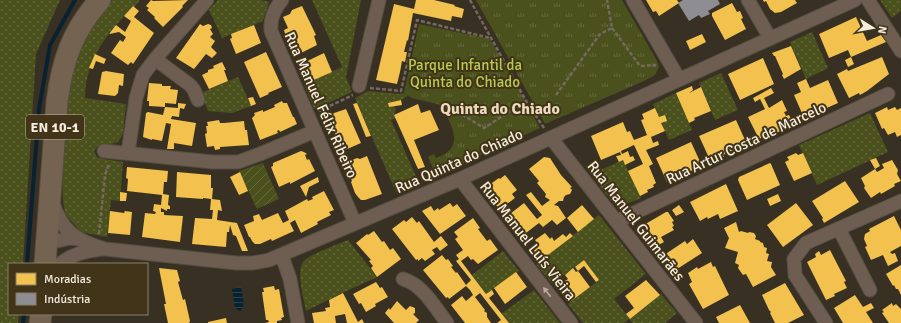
<svg xmlns="http://www.w3.org/2000/svg" width="901" height="323" font-family="Signika,sans-serif">
  <style>
    .grass { fill: url(#grass-dots) }
    .park { fill: url(#park-tufts) }
    .garden { fill: url(#garden-furrows) }
    .water { fill: url(#water-rules) }
    .homes { fill: #f2c14e }
    .industry { fill: #8d8d92 }
    .lines { fill: none; stroke-linecap: round; stroke-linejoin: round }
    .stream { stroke: #092231; stroke-width: 4 }
    .minor-casing { stroke: #554d42; stroke-width: 15 }
    .primary-casing { stroke: #554d42; stroke-width: 23 }
    .path { stroke: #74695e; stroke-width: 2.5; stroke-dasharray: 4 2; stroke-linecap: butt }
    .minor { stroke: #6d5e51; stroke-width: 13 }
    .primary { stroke: #756351; stroke-width: 21 }
    .oneway { fill: #b8ac9e }
    .labels { text-anchor: middle; dominant-baseline: central; stroke-width: 4; stroke-linejoin: round; paint-order: stroke }
    .shield { fill: #413419; stroke: #bfb5a2; stroke-width: 1 }
    .shield-label { font-size: 14px; font-weight: bold; fill: #f5ecdd }
    .park-label { font-size: 15px; fill: #b7ca51; stroke: #413419 }
    .street-label { font-size: 15px; fill: #f5ecdd; stroke: #413419 }
    .neighbourhood-label { font-size: 16px; font-weight: bold; fill: #ecdbbc; stroke: #413419 }
  </style>
  <defs>
    <pattern id="grass-dots" width="8" height="8" patternUnits="userSpaceOnUse"><rect width="8" height="8" fill="#4a511c"/><path d="M2 2h.1M6 6h.1" fill="none" stroke="#656a3d" stroke-width="1.8" stroke-linecap="round"/></pattern>
    <pattern id="park-tufts" width="24" height="20" patternUnits="userSpaceOnUse"><rect width="24" height="20" fill="#4a511c"/><path d="M3 7l-1-3M5 7V3M7 7l1-3M15 17l-1-3M17 17v-4M19 17l1-3" fill="none" stroke="#656a3d"/></pattern>
    <pattern id="garden-furrows" width="10" height="10" patternUnits="userSpaceOnUse"><rect width="10" height="10" fill="#4a511c"/><path d="M-1 1l2-2M0 10L10 0M9 11l2-2" fill="none" stroke="#656a3d"/></pattern>
    <pattern id="water-rules" width="6" height="5" patternUnits="userSpaceOnUse"><rect width="6" height="5" fill="#092231"/><path d="M0 2.5h6" fill="none" stroke="#2d424e"/></pattern>
  </defs>
  <rect width="100%" height="100%" fill="#383022"/>
  <path class="grass" d="M0 0H60L36 54 23 264H9V314H19L18 323H0Z
    M112 0H140L134 7 133 6C107 35 86 57 85 98L126 104 123 134 118 142 108 145 98 146 94 151 97 157 104 159 123 162 120 201 111 200 107 237 81 232 69 219 65 214 63 199 62 175 69 84 83 40Z
    M218 0H261L269 2 263 21 222 38 209 10Z
    M312 0H361L346 77 352 92 314 109 304 84 342 67Z
    M880 0H901V11L892 18Z
    M812 32 828 68 806 79 790 42Z
    M721 73 738 110 715 120 699 83Z
    M238 77 251 106 232 113 208 111 201 93Z
    M368 91 399 94 404 93 408 96 401 100 388 103 390 107 394 106 396 109 394 115 396 118 391 120 418 181 396 192 355 98Z
    M676 93 692 130 669 140 653 104Z
    M870 113 888 152 817 185 799 145Z
    M623 160 641 198C634 201 624 206 616 203 608 200 597 181 591 174Z
    M599 215 646 274 614 299 630 319 661 294 677 313 665 323H633L629 319 624 323H583L568 304 599 280 584 260 552 284 536 264Z
    M348 240 377 277 340 294 306 311C304 300 296 272 303 262 307 255 339 244 348 240Z
    M503 251 519 271 486 294 472 275Z
    M534 290 560 323H509L501 314Z"/>
  <path class="park" d="M476 0H622L657 61 659 67 655 75 644 81 545 124Z
    M419 24 490 39 540 128 436 176 428 157 434 154 436 158C467 147 451 125 441 105L412 98 404 93Z"/>
  <path class="garden" d="M263 163 279 199 257 209 239 171Z"/>
  <path class="water" d="M241 287C242 295 247 306 240 311L235 308 232 289Z"/>
  <path class="homes" d="M151 0 153 1 188 0 182 6 183 7 163 27 154 18 155 17 147 10 149 8 146 6Z
    M416 0H434L455 5 454 6 464 9 462 18 452 16 451 21 413 13 408 41 407 40 404 52H407L405 62 402 61 400 72 397 84 376 80 394 4 414 9Z
    M646 0H677L679 3 659 16 656 11 653 12Z
    M763 0H795L797 3 781 12 775 13 770 9 766 1 764 2Z
    M732 3 737 12 740 11 743 18 741 19 746 29 725 40 712 16V13Z
    M133 6 139 11 134 17 154 33 133 64 131 62 128 65 111 53 120 40 123 42 126 37 119 32 109 34 116 25 125 32 131 21 124 16Z
    M302 6 316 35 314 36 317 45 299 54 293 52 286 37 284 30 288 28 283 17 290 14 292 10Z
    M856 17 867 41 881 35 886 42 851 57 848 50 829 58 819 34Z
    M200 24 203 26 208 24 211 25 212 28 210 29 213 34 210 37 215 41 211 47 217 53 212 58 206 54 194 69 176 58Z
    M254 25 261 43 236 54 230 39 232 38 231 34Z
    M702 34 706 42 690 50 686 41Z
    M791 46 801 69 784 79 782 75 783 74 775 56H774L772 53Z
    M266 52 282 87 268 93 269 94 260 98 244 62Z
    M324 53 332 72 307 83 299 65Z
    M95 54 106 59 104 64 96 61 93 69 89 68Z
    M851 57 854 64 848 67 845 60Z
    M882 57 889 74 867 91 860 95 859 93 849 98 837 74 847 69 848 71Z
    M763 58 774 84 740 100 728 74Z
    M222 62 226 70H224L228 81 209 89 202 75 208 72V70L214 68 213 66Z
    M106 71 124 74 123 86 119 85 118 93 115 96 98 94 102 72Z
    M806 79 810 88 828 80 838 103 820 111 821 113 805 120 794 95 801 92 797 83Z
    M149 83 162 84V86H171L170 89 178 90 176 104 165 103V107L149 106V101H147Z
    M692 86 693 90 689 93 701 87 711 111 694 118 695 120 689 123 676 93Z
    M771 88 774 93 764 98 769 108 782 100 787 111 784 112 786 116 789 115 794 125 776 133 775 131 768 135 769 137 764 140 763 137 759 139 748 117 765 109 760 99 755 102 753 98Z
    M253 97 256 104 251 106 248 98Z
    M401 100 402 105 389 107 388 103Z
    M282 101 283 103H287L293 117H294L297 124 280 132 279 130 277 131 278 133 260 140 252 118 255 115 254 113 263 110V112L275 107 274 105Z
    M178 103 186 104 184 109 180 108 179 117 172 116 171 119 196 123 192 146 174 143V149H167L171 124 166 123 162 141 152 139V140L143 137 146 113 148 112 163 115 165 107 178 108Z
    M357 103 371 136 366 137 353 104Z
    M418 104 421 113 430 110 439 130 414 140 425 167 418 169 394 115Z
    M887 107 888 110 895 107 897 110 901 108V135L897 137 895 132 888 135 884 128 882 129 875 113Z
    M655 108 659 117 665 115 667 121 661 123 665 131 651 137 653 143 658 141 659 145 646 150 653 164 649 166 656 183 653 185 654 187 647 190 648 192 640 196 628 171 643 164 634 145 621 151 622 154 628 151 630 157 633 156 635 160 625 165 623 160 619 162 616 156 621 155 620 152 601 160 591 136 623 122 627 132 630 131 634 140 647 135 641 120 644 119 642 114Z
    M346 109 361 143 345 150 342 144H339L331 123 334 121 331 114Z
    M219 120 220 123H224L244 121 245 130H247L249 145 220 147V149L215 150 214 146 207 147 205 134 207 133 206 126H208L207 122Z
    M736 120 745 140V144L723 155 724 157 710 160 699 136Z
    M691 142 702 166 667 182 656 158Z
    M301 151 304 152 307 154 305 155 307 160 309 159 315 171 290 184V182L279 187 271 167 273 166V163Z
    M796 153 798 155 803 153 812 173 794 181 785 162 789 160 787 157Z
    M367 156 382 194 365 200H361L358 197 355 193 351 182 352 181 345 163 357 158 360 159Z
    M544 157 550 158 561 175 572 187 570 188 572 190 570 194 566 195 564 197 563 201H559L554 205 558 206 566 218 557 225 552 220 543 227 539 223 522 236 506 217 524 203 537 219 542 215 526 195 531 192 542 206 550 200 545 197 546 194 537 183 539 181 529 169Z
    M876 158 880 166 875 169 870 160Z
    M892 160 898 170 897 174 901 181 894 184 895 186 881 194 880 192 871 198 864 188 865 186 861 178 875 169 877 172 884 168 882 164Z
    M770 163 771 164 780 185 747 200 738 180 739 177Z
    M127 167 168 171 167 182H164L163 194 169 195 168 205 170 206V209H167V211L161 208V212H164V215L183 216 180 242 142 237 145 213 155 214 156 212 153 211 154 204 161 205 162 195 127 191 128 179 126 178Z
    M177 172 211 175V188H213L212 199 220 200 222 211 218 210 217 220 237 223 248 251H242L236 236 233 235 230 225 229 232H227L226 247 192 244 195 218 212 219 213 210H210L211 199 203 198V199L176 197Z
    M240 172 248 191 239 195 230 177Z
    M505 175 517 190 512 194 515 198 500 209 487 196 486 188 487 183 489 185 499 178 500 179Z
    M318 177 319 182 309 187 306 197 300 186Z
    M845 181 859 202 824 223 822 219 823 218 812 201Z
    M726 184 738 211 720 219 718 214 708 219 707 217 700 221 690 202Z
    M324 191 334 210 329 212 331 215 317 222 318 224 301 233 295 220 290 223 294 231 272 241 271 239 260 244H255L252 241 250 237H249L244 225 254 221 253 216 259 214 262 220 278 213 283 223 289 220 285 211 307 199 308 201 313 199 312 197Z
    M120 192 127 193 126 201H120Z
    M778 194 781 201 770 206 767 199Z
    M450 203 453 207 457 204 466 216 440 234 422 211 431 206 434 211 438 208 439 210Z
    M796 203 813 225 783 247 767 225Z
    M582 205 594 219 578 232 567 218Z
    M679 205 684 212 676 216 672 210Z
    M110 211 124 213 125 211 132 212 130 235 108 233Z
    M666 212H668L674 221 672 222 674 226 672 227 674 230 661 237 664 242 655 247 650 239 648 240 644 232 645 231 642 226Z
    M894 216 901 230V246L890 252 892 254 895 253 898 261 888 266 883 255 871 260 865 247 867 246 864 239 865 234 870 231 869 229Z
    M412 217 417 223 419 221 434 242 441 236 448 245 440 251 437 247 432 250 435 254 425 261 422 258 418 261V259L416 260 392 229 404 220 406 222Z
    M473 218 480 228 478 229 487 241 490 239 498 250 478 264 473 259 471 260 468 256 461 261 486 294 492 290 494 294 489 298 509 323H497L501 320 480 293 475 297 485 310 484 311 487 313V317L491 323H465L451 305 462 296 466 301 473 295 470 290 466 286 449 299 448 297 446 298 423 270 442 255 446 260 448 259 453 266 451 267 456 273 457 272 466 285 471 280 456 261 459 259 456 255 463 250 455 239 458 237 454 232Z
    M736 222 739 232 741 231 748 233 749 232 754 233 756 236 755 239 760 241V242L763 243 764 247 767 248 766 253 769 254 767 261 772 262 771 267 776 275 753 287 746 274 743 275 738 268 739 265 735 263 738 252 725 248 729 238 724 228Z
    M374 231 382 242 384 241 390 250 393 248 401 259 377 277 371 268 373 266 369 261 371 260 356 243 367 234 368 235Z
    M545 233 550 239 552 237 554 241 563 234 566 237 570 233 573 236 540 261 534 251 535 248 539 245 535 240Z
    M693 239 702 253 674 271 664 260 668 257 667 253 685 241 687 244Z
    M830 250 846 281 844 282 847 288 834 294 835 296 826 300 807 262 816 257 815 254 819 251 821 255Z
    M584 260 599 280 596 282 584 266 578 271 590 287 570 302 564 294 565 293 561 288 566 284 565 281 568 279 565 275 573 268 576 272 578 271 575 267Z
    M711 262 713 267 715 266 729 295 703 309 689 284 692 282 688 273 697 267 698 269Z
    M901 265V295L898 289H896L894 285 893 286 886 274Z
    M159 268 177 270 180 281 178 282 183 300 185 299 190 321 189 323H168L164 304H166Z
    M516 272 527 287 505 304 494 288Z
    M646 280 660 295 630 319 626 314 634 308 625 296Z
    M376 282 380 288 382 287 388 297 375 304 376 306 366 312 361 303 359 304 353 294Z
    M785 283 804 315 788 323H775L770 313 771 312 769 310 762 295Z
    M274 286 275 290 279 289 284 317 281 318 282 320 277 321V323H265L269 322 268 320H266L262 292H264L263 288Z
    M343 293 358 322 362 319 364 323H347L345 314 335 316 336 323H314L312 313 326 311 325 308 330 307 329 300Z
    M855 295 863 307 871 303 874 308 866 312 873 323H843L834 308Z
    M397 301 406 310 410 306 415 308V313L413 314 419 320 416 323H394L385 313 389 308 390 310Z
    M892 303 893 306 896 304 901 309V323H889L882 313 884 312 882 310Z
    M740 305 750 323H719L716 317Z
    M226 318 227 323H208V322Z"/>
  <path class="industry" d="M683 0H718L720 4 708 11 710 14 701 18 699 15 689 21 678 3Z"/>
  <g class="lines">
    <path class="stream" d="M27 264 39 109 50 45 75 0
      M23 323 24 314"/>
    <defs>
      <path id="minor" d="M282 0C274 9 270 19 271 31L355 223
        M633 0 679 79
        M748 0 770 38
        M868 0 901 51
        M155 59 190 85 194 90 198 100
        M359 86 379 0
        M551 138 696 323
        M104 151 213 162H238L260 154 315 131
        M128 153 136 98 143 75 155 59 207 0
        M460 179 571 323
        M53 203C62 232 77 241 105 249L236 263H253L269 260 460 179 855 0
        M617 221 888 94
        M839 229 870 290
        M47 243 71 238 79 239
        M282 256 290 279 298 323
        M60 264C72 254 86 251 102 249
        M403 279C423 285 435 307 447 323
        M826 323 795 275 794 259 806 243 901 201"/>
      <path id="primary" d="M45 264 57 102C62 62 72 31 100 0
        M40 323 41 314"/>
    </defs>
    <use href="#minor" class="minor-casing"/>
    <use href="#primary" class="primary-casing"/>
    <path class="path" d="M470 0 526 101 544 128
      M612 28 640 66 656 65
      M370 88 401 91 417 20 490 38
      M556 95 600 34 612 28 607 0
      M447 105 484 128 526 101
      M319 111 353 95
      M99 234 105 175 109 164"/>
    <use href="#minor" class="minor"/>
    <use href="#primary" class="primary"/>
  </g>
  <defs><path id="oneway-solid" d="M-6-.8H1V-3.2L6.5 0L1 3.2V.8H-6Z"/></defs>
  <use class="oneway" href="#oneway-solid" transform="translate(547 292) rotate(-128)"/>
  <g class="labels">
    <rect class="shield" x="26" y="115" width="58" height="24" rx="3"/>
    <g class="shield-label">
      <text x="55" y="127">EN 10-1</text>
    </g>
    <g class="park-label">
      <text x="465" y="65">Parque Infantil da<tspan x="465" dy="17">Quinta do Chiado</tspan></text>
    </g>
    <g class="street-label">
      <text transform="translate(321 105) rotate(66)">Rua Manuel Félix Ribeiro</text>
      <text transform="translate(746 143) rotate(-25)">Rua Artur Costa de Marcelo</text>
      <text transform="translate(459 161) rotate(-24)">Rua Quinta do Chiado</text>
      <text transform="translate(636 221) rotate(52)">Rua Manuel Guimarães</text>
      <text transform="translate(528 241) rotate(52)">Rua Manuel Luís Vieira</text>
    </g>
    <g class="neighbourhood-label">
      <text x="500" y="109">Quinta do Chiado</text>
    </g>
  </g>
  <rect x="8" y="263" width="140" height="52" fill="#413419" stroke="#897e67"/>
  <rect x="16" y="273" width="20" height="12" fill="#f2c14e" stroke="#897e67"/>
  <text x="44" y="283" font-size="12" fill="#f5ecdd">Moradias</text>
  <rect x="16" y="293" width="20" height="12" fill="#8d8d92" stroke="#897e67"/>
  <text x="44" y="303" font-size="12" fill="#f5ecdd">Indústria</text>
  <g transform="translate(873 28) rotate(101)" stroke="#413419" stroke-width="3" paint-order="stroke">
  <path d="M0-3L7 15L0 10L-7 15Z" fill="#f5ecdd"/>
  <text y="-6" font-size="11" font-weight="bold" text-anchor="middle" fill="#f5ecdd">N</text>
  </g>
</svg>
